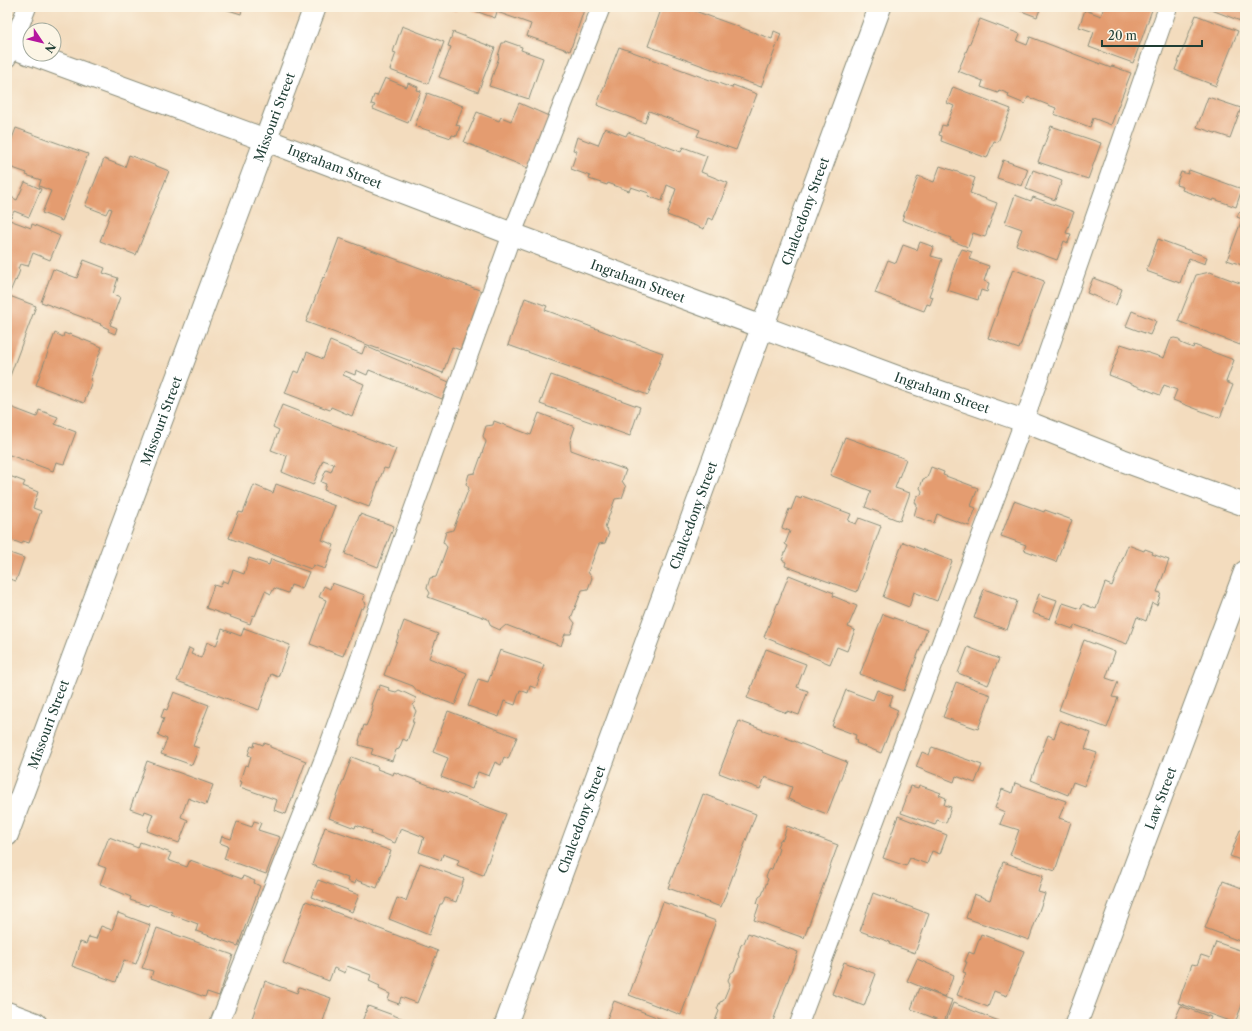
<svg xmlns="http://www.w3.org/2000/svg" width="1252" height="1031" font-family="'Libre Caslon Text',serif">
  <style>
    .building { fill: #e49c6f }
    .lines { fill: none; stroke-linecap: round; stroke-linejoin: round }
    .lane-casing { stroke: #898c79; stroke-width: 20 }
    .street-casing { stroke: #898c79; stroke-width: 24 }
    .secondary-casing { stroke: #898c79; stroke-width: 24 }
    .lane { stroke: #fff; stroke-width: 18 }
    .street { stroke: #fff; stroke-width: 22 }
    .secondary { stroke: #fff; stroke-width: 22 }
    .labels { text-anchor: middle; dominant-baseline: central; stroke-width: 3; stroke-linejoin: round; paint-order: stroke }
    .street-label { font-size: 13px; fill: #1f3d34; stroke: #fcf5e5 }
  </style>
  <rect width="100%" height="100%" fill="#fcf5e5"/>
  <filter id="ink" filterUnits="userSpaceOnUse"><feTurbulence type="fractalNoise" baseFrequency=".025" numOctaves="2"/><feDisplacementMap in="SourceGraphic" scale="8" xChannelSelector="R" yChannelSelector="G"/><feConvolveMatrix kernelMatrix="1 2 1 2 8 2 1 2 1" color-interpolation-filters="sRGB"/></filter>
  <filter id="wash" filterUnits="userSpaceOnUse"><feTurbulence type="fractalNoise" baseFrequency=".012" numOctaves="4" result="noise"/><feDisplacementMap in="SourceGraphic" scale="16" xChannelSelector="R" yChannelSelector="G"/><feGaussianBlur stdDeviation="0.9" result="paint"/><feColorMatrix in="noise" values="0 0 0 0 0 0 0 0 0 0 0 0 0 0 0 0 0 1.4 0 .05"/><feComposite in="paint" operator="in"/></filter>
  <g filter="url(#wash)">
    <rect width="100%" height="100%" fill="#f3dcbe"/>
    <g id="blocks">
      <path class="building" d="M219 7H243L241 14Z
        M444 7H457L456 11Z
        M464 7H585L570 51 527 36 531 24 497 12 495 18Z
        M662 7H684L772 39 774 31 781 34 761 87 648 46Z
        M1011 7H1041L1037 17Z
        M1104 7H1153L1133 63 1089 47 1094 32 1079 27 1085 10 1101 16Z
        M1204 7H1245V17L1243 22Z
        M1196 15 1238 31 1216 86 1175 70Z
        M980 19 1020 34 1017 41 1027 45 1030 37 1111 68 1112 66 1131 73 1111 125 1093 118 1090 127 1054 114 1056 108 1028 97 1025 104 1008 97 1009 94 999 90 998 93 981 87 983 81 958 71Z
        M402 26 444 42 428 84 390 70 396 53 393 52Z
        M453 32 495 48 478 92 439 77 451 47 448 46Z
        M505 41 522 47 521 50 543 58 529 99 489 86 499 57 498 56 502 43H504Z
        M619 47 732 88 733 85 757 94 736 150 697 136 700 130 649 111 645 123 597 105Z
        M385 78 407 87 408 83 418 87 417 90 421 91 408 123 373 109 375 105 371 104 374 95 377 96Z
        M953 87 1011 109 998 142 994 141 987 158 941 141 942 136 939 135 942 125 946 126 954 106 947 103Z
        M427 93 463 106 456 125 460 126 457 136 452 135 451 138 415 126Z
        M1208 97 1241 108 1230 138 1197 127Z
        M519 103 551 117 528 168 464 142 477 112 499 121 501 117 511 121Z
        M1051 126 1101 143 1088 179 1038 162Z
        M16 128 88 154 62 221 42 213 51 191 39 186 41 180 26 175 27 173 7 166V152Z
        M605 128 626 136 628 132 681 152 683 147 707 156 701 172 728 183 713 220 708 218 704 229 667 215 676 189 667 185 662 201 648 196 649 193 631 187 629 191 608 183 607 185 589 179 590 176 571 169 577 151 573 150 577 137 598 145Z
        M129 155 169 171 136 255 100 241 112 209 109 208 106 214 85 206 104 159 125 167Z
        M1003 160 1028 169 1022 186 997 178Z
        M940 166 975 178 970 193 997 203 985 237 973 233 968 247 950 240 951 238 902 220 918 176 934 182Z
        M1033 170 1062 181 1055 200 1026 189Z
        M1189 170 1242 189 1236 207 1214 199 1213 201 1182 190 1183 187 1176 185 1181 172 1188 174Z
        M25 182 41 189 29 217 14 211 11 217 7 215V195L17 200Z
        M1015 195 1031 201 1033 197 1074 212 1066 233 1071 234 1068 243 1064 241 1057 260 1016 245 1022 229 1005 223Z
        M1245 211V266L1227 260 1242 219 1237 217 1239 212 1244 214Z
        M7 219 31 228 32 224 60 236 50 260 33 253 28 266 20 264 18 269 20 270 16 281 15 280 10 292 7 291Z
        M339 238 482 291 460 350 452 347 443 373 306 322 323 277 324 278Z
        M1158 239 1207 257 1205 264 1189 258 1180 283 1146 271Z
        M920 242 934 247 931 256 942 259 929 296 933 297 930 305 927 304 924 311 875 293 888 260 896 263 903 245 917 250Z
        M962 249 972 252 969 259 989 266 984 281 989 283 987 292 981 290 978 300 947 290 958 255H959Z
        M84 260 105 268 103 273 118 278 113 294 120 297 110 325 117 328 115 334 108 331 109 329 100 325 101 324 41 302 53 269 77 278Z
        M1013 269 1044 281 1019 349 988 338Z
        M1210 272 1245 285V332L1240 345 1178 321 1196 275Z
        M1093 278 1122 289 1116 305 1087 293Z
        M7 295 36 306 10 376 7 375Z
        M525 298 547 306 545 310 663 353 648 395 508 345Z
        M1132 311 1156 321 1150 335 1126 326Z
        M55 333 63 337 64 333 69 335V334L102 347 90 380 92 381 84 403 36 385Z
        M1174 338 1179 339 1181 343 1193 348 1194 345 1234 360 1226 382 1233 385 1220 418 1173 400 1177 390 1164 385 1160 395 1109 375 1121 344 1164 358 1171 339Z
        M330 341 362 354 365 346 449 382 442 399 369 370 367 375 356 370 355 375 345 371 343 375 364 384 352 416 331 407 330 410 285 393 294 371 299 373 307 352 323 359Z
        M551 375 640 407 630 436 540 404Z
        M282 405 396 449 388 469 384 468 369 507 324 490 326 484 321 482 326 470 331 472 334 464 323 460 313 485 282 472 287 456 271 450 279 430 273 427Z
        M8 406 37 417 39 410 58 417 55 424 76 432 64 464 56 462 53 471 7 454Z
        M539 413 575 427 570 442 571 450 626 470 622 481 626 487 622 498 615 499 605 527 609 533 605 543 599 544 588 572 592 578 588 589 582 590 571 618 575 623 571 634H565L561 646 506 625 500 630 491 626 488 619 428 597 430 593 427 588 430 578 436 577 447 547 443 542 446 532 453 530 469 488 466 484 469 474 475 473 486 442 483 436 486 426 493 425 494 421 531 435Z
        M845 437 906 459 895 488 910 493 900 521 865 507 871 491 830 475Z
        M931 467 944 472 943 475 978 488 971 506 976 508 969 526 937 514 934 523 914 516 917 505 915 502 917 496 921 495 922 491 920 488 923 479 927 478Z
        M7 475 25 482 23 486 38 492 33 508 41 511 29 543 23 541 22 544 7 538Z
        M276 484 335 506 322 540 334 545 325 569 313 565 311 569 229 538 239 512 243 513 254 485 273 493Z
        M802 496 851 514 848 521 856 524 859 518 881 526 857 592 785 566 786 562 782 560 788 546 785 544 790 531 782 528 789 509 791 510 796 497 801 499Z
        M1014 501 1044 512 1045 510 1072 520 1056 562 1024 550 1026 545 1001 536Z
        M360 514 394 526 378 567 345 554Z
        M903 542 952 561 937 601 914 592 909 607 883 597 888 583H887Z
        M1128 545 1144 551 1145 549 1153 552 1152 554 1169 560 1157 592 1161 593 1157 605 1152 603 1146 621 1137 617 1127 644 1075 625 1073 629 1056 623 1063 603 1081 609 1083 604 1096 609 1105 583 1112 586Z
        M7 552 24 558 16 581 9 579 7 585Z
        M249 558 269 565 271 559 309 572 302 589 291 585 288 593 274 588 271 594 265 591 255 616 253 615 250 624 206 608 214 585 220 587 223 581 228 583 233 570 244 574Z
        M789 575 834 593 833 596 857 606 848 627 855 630 847 651 837 647 830 664 764 637Z
        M332 583 365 595 363 601 366 603 363 609 361 608 343 656 310 644 326 600 319 597 324 586 330 589Z
        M984 589 1017 601 1007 630 974 618Z
        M1039 594 1057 600 1050 619 1032 613Z
        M883 614 927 630 904 691 860 674Z
        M404 621 438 634 429 658 467 673 455 705 417 691 413 686 384 675Z
        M244 628 290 645 278 677 271 674 259 710 177 681 189 648 193 650 191 654 201 658 207 642 216 646 222 629 241 636Z
        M1084 640 1115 652 1106 678 1118 682 1112 697 1118 698 1107 728 1059 710Z
        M968 647 999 659 988 685 958 673Z
        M766 649 806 664 797 687 808 691 799 715 787 711V713L747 698Z
        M500 650 544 665 536 688 530 686 528 693 520 690 515 705 504 701 499 717 468 706 478 679 488 682Z
        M956 682 991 695 978 729 943 717Z
        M380 685 389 688 388 690 396 692 399 690 416 698 413 706 416 711 412 722H414L407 741 403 739 399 749 396 750 392 761 371 754 373 749 359 745 360 741H359L364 725 366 726 373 710 372 709 373 705H371L377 689 379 690Z
        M846 690 873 700 877 690 893 696 889 706 898 710 881 753 856 743 857 740 855 739 856 735 832 726Z
        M174 692 209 705 193 746 199 748 192 765 161 754 167 739 158 735 164 718 161 717 164 709 167 710Z
        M448 711 517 737 508 759 504 757 501 765 495 762 489 776 478 772 472 789 441 777 448 758 433 752Z
        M739 721 774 734V733L847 762 827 814 788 799 792 787 765 777 760 789 719 773Z
        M1060 721 1091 733 1085 749 1097 753 1084 786 1073 782 1068 795 1031 780 1048 735 1054 738Z
        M255 742 263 745 264 743 270 745V747L306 761 286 814 274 810 277 800 240 787 242 782 240 781 245 765 248 766 251 756 248 755 251 746 254 747Z
        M932 747 982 765 975 783 956 776 954 782 916 767 922 752 929 755Z
        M352 757 378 767 377 769 393 775 394 772 506 814 483 875 457 865 459 860 443 854 441 860 419 852 424 837 401 828 395 843 371 834 372 831 356 825 355 828 329 818Z
        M147 761 213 785 206 805 188 798 181 817 188 820 179 843 147 831 153 814 145 811 144 814 130 809Z
        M1015 783 1066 801 1059 818 1071 822 1055 871 1010 855 1019 830 1000 824 1005 812 995 808 1002 789 1012 793Z
        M919 785 941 793 939 795 946 798 944 805 951 807 946 823 937 820 935 825 901 813 911 786 918 788Z
        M703 794 756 814 721 907 668 888Z
        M898 816 947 835 940 854 932 851 927 864 910 858 906 866 883 858Z
        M254 821 261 823 258 830 280 837 266 874 224 859 228 846 220 843 222 836 231 839 237 822 252 827Z
        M787 826 838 845 804 938 754 920 759 905 757 903 759 897 762 895 768 879 766 877 769 870 772 869 779 849 777 847 780 840 783 839Z
        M325 827 391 851 377 888 356 880 355 884 347 881 348 878 312 865Z
        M1240 830 1245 831V862L1230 856Z
        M109 837 138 848 140 842 171 853 168 860 187 867 190 860 242 879 243 876 255 881 254 883 260 886 238 946 196 931 198 924 171 914 172 912 149 904 148 906 130 900 131 897 100 884 106 868 98 865Z
        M1003 862 1043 876 1038 892 1045 894 1029 940 966 918 974 894 990 900Z
        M420 863 464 879 456 902 445 898 442 904H440L429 935 389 919 397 898 406 901Z
        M318 880 359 895 352 912 311 897Z
        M1223 881 1242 888 1245 882V943L1205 928Z
        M873 893 929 914 915 953 889 944 890 942 860 931Z
        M306 901 438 951 417 1003 401 997 399 1004 388 1000 390 994 379 989 380 986 369 981 371 975 347 966 345 973 334 968 329 981 283 963Z
        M663 902 716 921 681 1015 629 995Z
        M118 913 150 925 136 964 124 960 116 982 72 966 80 942 86 944 89 937 96 939 101 926 112 930Z
        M157 928 233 955 219 996 207 992 205 997 151 978 153 971 142 968Z
        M748 933 798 952 772 1024H714L719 1011 717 1009 720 1002 723 1001 730 984 728 980 731 973 734 971 739 957 738 954 741 945 744 943Z
        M981 934 1024 951 1007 996 994 991 988 1007 957 995 966 973 963 972 967 962H965L969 952 974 954Z
        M1216 942 1245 952V997L1235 1023 1178 1003 1192 964 1197 965 1201 955 1210 958Z
        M917 959 954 975 945 997 907 981Z
        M844 962 876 974 864 1006 832 994Z
        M265 981 297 993 299 987 331 998 322 1024H250Z
        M919 988 952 1000 944 1022 911 1009Z
        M614 1001 675 1024H605Z
        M953 1003 999 1021 998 1024H945Z
        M368 1006 412 1022V1024H361Z
        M1181 1006 1211 1017 1208 1024H1173Z"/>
    </g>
  </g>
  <g filter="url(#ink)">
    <use href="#blocks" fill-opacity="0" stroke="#898c79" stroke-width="1"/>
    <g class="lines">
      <defs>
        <path id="lane" d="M7 58 27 7
          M219 1024 325 756 512 234 601 7
          M799 1024 1024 421 1168 7"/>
        <g id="street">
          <path id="s1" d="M7 835 315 7"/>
          <path d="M7 1013 36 1024"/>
          <path id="s2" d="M506 1024 880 7"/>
          <path id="s3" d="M1076 1024 1245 572"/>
        </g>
        <g id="secondary">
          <path d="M7 45 30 54"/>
          <path id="s4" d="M31 54 266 140 512 234 900 378 1024 421 1122 460 1245 505"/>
        </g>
      </defs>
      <use href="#lane" class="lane-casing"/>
      <use href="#street" class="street-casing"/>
      <use href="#secondary" class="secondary-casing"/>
      <use href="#lane" class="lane"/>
      <use href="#street" class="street"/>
      <use href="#secondary" class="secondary"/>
    </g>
  </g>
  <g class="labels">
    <g class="street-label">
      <text stroke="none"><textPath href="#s1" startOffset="766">Missouri Street</textPath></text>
      <text stroke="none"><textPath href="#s4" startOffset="324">Ingraham Street</textPath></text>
      <text stroke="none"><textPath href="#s2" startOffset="866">Chalcedony Street</textPath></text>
      <text stroke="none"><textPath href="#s4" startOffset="648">Ingraham Street</textPath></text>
      <text stroke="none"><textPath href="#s4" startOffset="972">Ingraham Street</textPath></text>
      <text stroke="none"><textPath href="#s1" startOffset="442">Missouri Street</textPath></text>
      <text stroke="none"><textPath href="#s2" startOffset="542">Chalcedony Street</textPath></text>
      <text stroke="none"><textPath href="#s1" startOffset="118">Missouri Street</textPath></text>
      <text stroke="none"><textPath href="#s3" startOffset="241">Law Street</textPath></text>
      <text stroke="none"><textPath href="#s2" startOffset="218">Chalcedony Street</textPath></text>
    </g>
  </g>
  <rect width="1252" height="1031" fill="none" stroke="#fcf5e5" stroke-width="24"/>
  <g transform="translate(42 42) rotate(125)"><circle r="19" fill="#fcf5e5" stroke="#a4ab9e"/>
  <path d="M0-3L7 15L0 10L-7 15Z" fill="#b5179e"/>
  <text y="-6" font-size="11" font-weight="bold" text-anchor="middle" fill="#1f3d34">N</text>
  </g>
  <path d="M1102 40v6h100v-6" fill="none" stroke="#1f3d34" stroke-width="2"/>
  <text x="1108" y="40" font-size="12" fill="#1f3d34" stroke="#fcf5e5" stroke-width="3" paint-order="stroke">20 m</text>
</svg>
